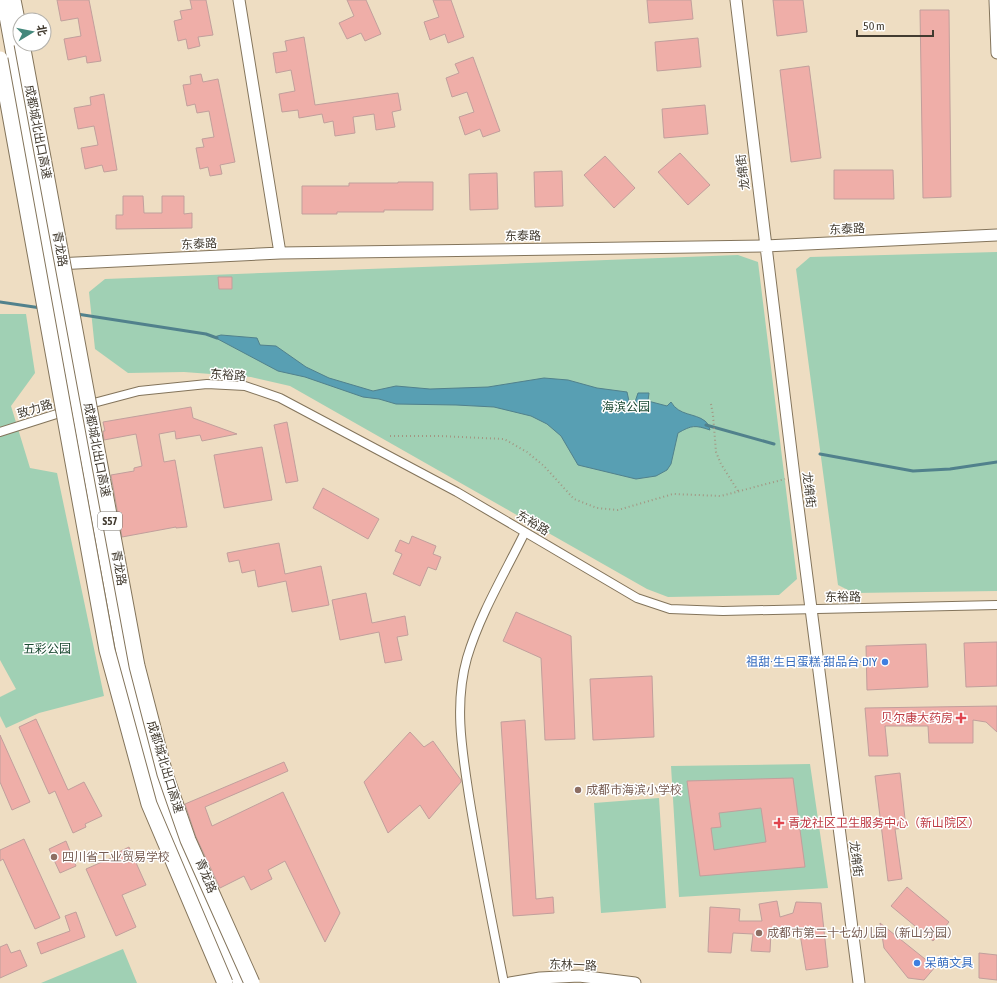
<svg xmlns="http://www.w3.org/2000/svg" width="997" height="983" font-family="'Asap Condensed','Noto Sans SC',sans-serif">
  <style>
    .green { fill: #a0d0b4 }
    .water { fill: #589fb3; stroke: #51818c }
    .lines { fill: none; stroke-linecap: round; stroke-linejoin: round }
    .stream { stroke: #51818c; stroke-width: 3 }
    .building { fill: #efaea8; stroke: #c19f9c; fill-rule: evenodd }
    .street-casing { stroke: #83745b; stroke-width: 10 }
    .secondary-casing { stroke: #83745b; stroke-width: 13 }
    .highway-casing { stroke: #83745b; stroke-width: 17 }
    .path { stroke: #a29682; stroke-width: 2; stroke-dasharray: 1 3; stroke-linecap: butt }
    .street { stroke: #fff; stroke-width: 8 }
    .secondary { stroke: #fff; stroke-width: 11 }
    .highway { stroke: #fff; stroke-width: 15 }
    .highway-bridge-casing { stroke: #83745b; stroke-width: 17; stroke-linecap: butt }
    .highway-bridge { stroke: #fff; stroke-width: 15 }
    .shop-dot { fill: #3f7fe0; stroke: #fff; stroke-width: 1.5 }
    .health-dot { fill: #e0444e; stroke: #fff; stroke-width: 1.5 }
    .education-dot { fill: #8d6e63; stroke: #fff; stroke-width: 1.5 }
    .labels { text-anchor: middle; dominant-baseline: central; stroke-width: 3; stroke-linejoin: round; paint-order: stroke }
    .shield { fill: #fff; stroke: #7b766e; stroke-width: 1 }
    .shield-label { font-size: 11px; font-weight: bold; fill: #423b30 }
    .street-label { font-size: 12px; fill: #423b30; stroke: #fff }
    .park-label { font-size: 12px; fill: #1a4831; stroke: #fff }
    .shop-label { font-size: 12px; fill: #366cbe; stroke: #fff; text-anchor: end }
    .health-label { font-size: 12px; fill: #be3a42; stroke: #fff; text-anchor: end }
    .education-label { font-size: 12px; fill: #785e54; stroke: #fff; text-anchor: start }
  </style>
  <rect width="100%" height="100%" fill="#eeddc2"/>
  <path class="green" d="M997 252V591L854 593 838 585 796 269 810 257Z
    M738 255 758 262 797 579 779 595 668 597 647 589 290 386 251 377 184 372 128 373 95 349 89 292 105 279Z
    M0 314H26L35 373 11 406 30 468 57 473 104 696 39 713 6 728 0 716V697L16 689 0 660Z
    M810 764 828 888 679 897 671 766Z
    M659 798 666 908 601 913 594 803Z
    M123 949 137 983H41Z"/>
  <path class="water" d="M221 335 257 338 260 345 276 346 306 367 329 378 373 391 396 386 430 389 488 387 544 378 568 380 597 388 627 392 629 401 634 405 638 393H649L648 401 667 406 671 402C679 416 695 413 705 421 708 423 709 427 710 430 695 425 692 425 678 433L671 464 667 470 656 476 636 479 578 465 561 436 547 424 531 416 494 407 456 405 396 404 379 399 363 397 305 377 278 371 214 337Z"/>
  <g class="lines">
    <path class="stream" d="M0 302 41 308
      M77 314 206 334 217 338
      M706 425 774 444
      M820 454 913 471 950 469 997 462"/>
  </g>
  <path class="building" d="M57 0H89L101 61 87 63 86 56 68 60 64 39 81 36 78 18 61 21Z
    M190 0H206L213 35 198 37 200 46 188 49 186 39 178 41 174 21 182 19 180 11 192 9Z
    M347 0H366L381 34 365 41 361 33 347 39 339 23 354 16Z
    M433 0H451L464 37 448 43 445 34 430 40 424 22 439 17Z
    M647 0H691L693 19 649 23Z
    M773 0H803L807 32 777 36Z
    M920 10H949L951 197 923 198Z
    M304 37 315 105 398 93 401 110 392 112 395 127 376 130 374 114 353 117 355 133 335 136 333 121 324 123 322 114 299 118 298 110 282 112 279 94 295 91 291 70 276 73 273 53 287 51 285 41Z
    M698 38 701 67 657 71 655 42Z
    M473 57 500 131 483 137 480 129 465 135 459 117 474 112 467 92 452 97 446 78 459 73 455 64Z
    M809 66 821 158 791 162 780 70Z
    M201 74 203 82 218 79 235 162 220 165 222 174 210 176 208 167 200 169 196 148 204 147 202 139 214 137 209 111 197 113 195 104 187 106 183 85 191 84 190 76Z
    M104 94 117 170 104 172 102 165 85 169 81 148 98 145 94 126 78 129 74 108 91 105 90 97Z
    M705 105 708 134 664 138 662 109Z
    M680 153 710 185 688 205 658 172Z
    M605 156 635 188 614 208 584 175Z
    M834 170H893L894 199H834Z
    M562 171 563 206 535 207 534 172Z
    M497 173 498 209 470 210 469 174Z
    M398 182H433V210H384V212H337V214H302V186H349V183H398Z
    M123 196H143L144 213H162V196H184V214L192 213V228L116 229V215H123Z
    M218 277H232V289H219Z
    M191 407 193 418 237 434 202 441 200 435 176 439 175 431 159 434 164 462 175 460 187 527 176 528V527L122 537 111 475 134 471V468L142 466 136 434 104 440 103 431H105L103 422Z
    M287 422 298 481 286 483 274 425Z
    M262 447 272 500 224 508 214 455Z
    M323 488 379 519 368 539 313 508Z
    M412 536 436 546 433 554 441 557 436 570 428 567 420 586 393 574 402 554 395 551 400 540 409 544Z
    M279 543 285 574 321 566 329 605 292 612 286 581 258 587 255 570 242 573 239 560 229 562 227 553Z
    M366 593 372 623 405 616 408 635 397 637 402 660 385 663 379 632 340 640 332 600Z
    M516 612 571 636 575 739 545 740 541 658 503 641Z
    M997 642V686L966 687 964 643Z
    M926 644 928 687 867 690 866 646Z
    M652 676 654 737 593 740 590 679Z
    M997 706V732L986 722 973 720V743H929L928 726H885L888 756H869L865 708Z
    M36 719 68 790 84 782 102 816 85 824 86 827 73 833 55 791 49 794 19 727Z
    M525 720 536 899 553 897 554 913 513 916 501 722Z
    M410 732 424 747 433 741 461 780V782L429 819 420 805 388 833 364 782Z
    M0 735 30 802 12 810 0 782Z
    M284 762 288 771 205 807 212 826 283 792 340 913 325 942 285 861 268 870 272 879 251 890 244 876 220 888 196 837 185 804Z
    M900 773 906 828 895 829 902 879 888 881 875 776Z
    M793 778 805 867 700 876 687 781ZM761 808 766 842 714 850 711 828 721 827 719 813Z
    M24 839 60 918 35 929 3 859 0 861V850Z
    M66 841 76 866 60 873 49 849Z
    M129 847 146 885 122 895 136 927 116 936 86 869 120 854 119 852Z
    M907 887 949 922 933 941 891 906Z
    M777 901 780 917 793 913 796 902 821 903 828 967 806 970 800 934 771 931 770 952 751 951 753 934 733 933 731 953 708 952 710 907 740 909 739 921H762L759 904Z
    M76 912 85 937 41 954 37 943 70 931 65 916Z
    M880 923 935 967 924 980 908 978 884 948Z
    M7 944 11 953 20 950 27 966 0 978V947Z
    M979 953 997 955V980L979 978Z"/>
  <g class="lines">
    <defs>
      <path id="street" d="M86 405 139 391 207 384 245 386 280 398 457 492 637 598 670 609 723 611 997 605
        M0 432 66 411
        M504 983C492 921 479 859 469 796 462 750 454 704 467 658 480 614 505 573 525 532"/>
      <path id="secondary" d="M2 0 123 659 158 791 203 903 239 983
        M239 0 280 253
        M736 0 794 476 859 983
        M995 0 997 53
        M56 264 280 253 765 246 997 235
        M510 983 540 978 579 976 635 983"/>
      <path id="highway" d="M13 0 20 35"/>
    </defs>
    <use href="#street" class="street-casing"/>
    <use href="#secondary" class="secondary-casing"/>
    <use href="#highway" class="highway-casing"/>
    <path class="path" d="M711 404 713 415 716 452 721 464 738 491
      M390 436H440L504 439 527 452 544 466 574 499 597 508 618 510 673 494 721 496 785 479"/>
    <use href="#street" class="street"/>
    <use href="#secondary" class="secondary"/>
    <use href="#highway" class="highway"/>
    <defs>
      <path id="highway-bridge" d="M22 44 137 666 165 774 188 840 252 983
        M0 59 107 650 149 804 225 983"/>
    </defs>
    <use href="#highway-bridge" class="highway-bridge-casing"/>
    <use href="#highway-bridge" class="highway-bridge"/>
  </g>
  <g class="shop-dot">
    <circle cx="885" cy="662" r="4"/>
    <circle cx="917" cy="963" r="4"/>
  </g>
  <g class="health-dot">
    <path d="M959 712h4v4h4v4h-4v4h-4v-4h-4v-4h4z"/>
    <path d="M777 817h4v4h4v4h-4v4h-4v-4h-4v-4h4z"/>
  </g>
  <g class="education-dot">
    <circle cx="578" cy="790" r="4"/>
    <circle cx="54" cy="857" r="4"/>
    <circle cx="759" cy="933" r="4"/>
  </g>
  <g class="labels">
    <rect class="shield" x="98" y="512" width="24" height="18" rx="3"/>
    <g class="shield-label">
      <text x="110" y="521">S57</text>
    </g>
    <g class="street-label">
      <text transform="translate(38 132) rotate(79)">成都城北出口高速</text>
      <text transform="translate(743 172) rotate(-97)">龙绵街</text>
      <text transform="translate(847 229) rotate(-3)">东泰路</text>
      <text transform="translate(523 236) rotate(-1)">东泰路</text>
      <text transform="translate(199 244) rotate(-3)">东泰路</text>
      <text transform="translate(60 249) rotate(80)">青龙路</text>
      <text transform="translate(228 375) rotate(4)">东裕路</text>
      <text transform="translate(35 409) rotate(-18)">致力路</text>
      <text transform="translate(97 450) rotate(79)">成都城北出口高速</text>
      <text transform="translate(809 490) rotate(83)">龙绵街</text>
      <text transform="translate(533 523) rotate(31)">东裕路</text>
      <text transform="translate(119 568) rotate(80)">青龙路</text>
      <text transform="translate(843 597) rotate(-1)">东裕路</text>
      <text transform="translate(165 767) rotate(73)">成都城北出口高速</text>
      <text transform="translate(856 859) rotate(83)">龙绵街</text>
      <text transform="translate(206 876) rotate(68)">青龙路</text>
      <text transform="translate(573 965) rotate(2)">东林一路</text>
    </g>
    <g class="park-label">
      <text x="626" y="407">海滨公园</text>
      <text x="47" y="649">五彩公园</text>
    </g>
    <g class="shop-label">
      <text x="877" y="662">祖甜·生日蛋糕·甜品台·DIY</text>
      <text x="925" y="963" text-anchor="start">呆萌文具</text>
    </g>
    <g class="health-label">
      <text x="953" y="718">贝尔康大药房</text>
      <text x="788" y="823" text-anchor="start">青龙社区卫生服务中心（新山院区）</text>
    </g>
    <g class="education-label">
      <text x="586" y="790">成都市海滨小学校</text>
      <text x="62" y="857">四川省工业贸易学校</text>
      <text x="767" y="933">成都市第二十七幼儿园（新山分园）</text>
    </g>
  </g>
  <g transform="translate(32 32) rotate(80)"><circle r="19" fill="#ffffff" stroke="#b3b1ac"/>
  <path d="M0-3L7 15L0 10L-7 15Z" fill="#44887c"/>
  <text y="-6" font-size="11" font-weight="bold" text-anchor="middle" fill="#423b30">北</text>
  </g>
  <path d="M857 30v6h76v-6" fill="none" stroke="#423b30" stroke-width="2"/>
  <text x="863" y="30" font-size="12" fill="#423b30" stroke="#ffffff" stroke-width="3" paint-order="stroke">50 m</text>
</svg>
